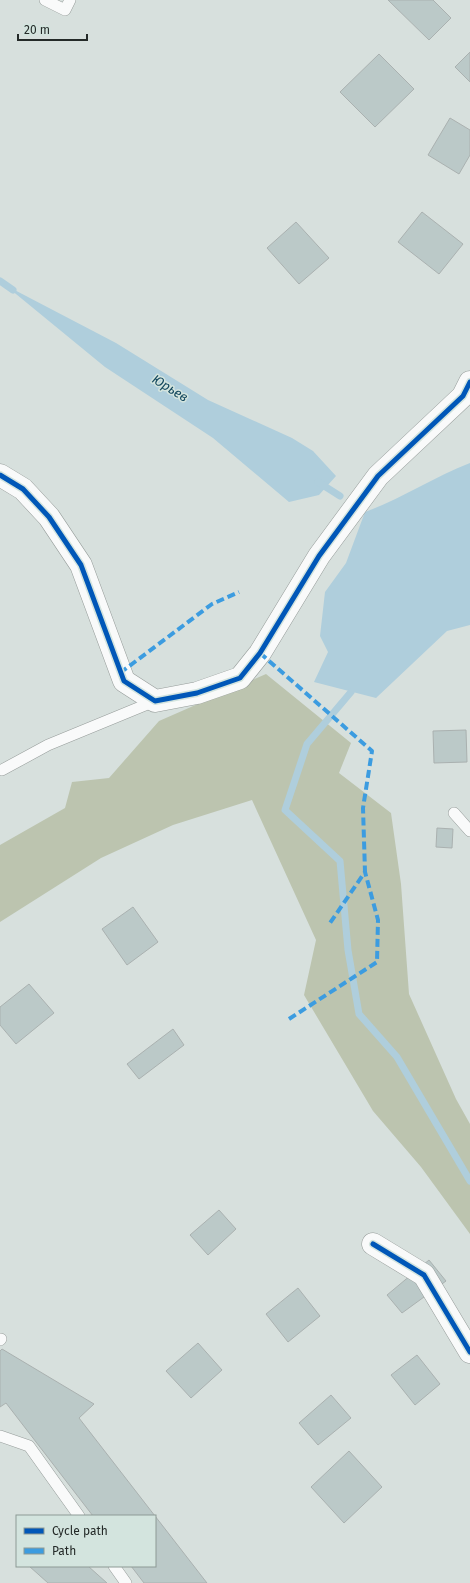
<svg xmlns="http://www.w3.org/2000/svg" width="470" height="1583" font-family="'Fira Sans',sans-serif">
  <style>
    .forest { fill: #bcc4af }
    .water { fill: #afcedc }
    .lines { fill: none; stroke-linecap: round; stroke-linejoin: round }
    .stream { stroke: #afcedc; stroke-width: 7 }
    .building { fill: #bbc9c8; stroke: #aab1b0 }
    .lane-casing { stroke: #969c9a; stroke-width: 12 }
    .street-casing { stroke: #969c9a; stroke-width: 23 }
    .lane { stroke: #f9fafa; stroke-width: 11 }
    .street { stroke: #f9fafa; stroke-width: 22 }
    .quiet { stroke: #3c9ce0; stroke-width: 4; stroke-dasharray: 8 4; stroke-linecap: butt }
    .cycleway-casing { stroke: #d3e4de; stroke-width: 8 }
    .cycleway { stroke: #0057b8; stroke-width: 5 }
    .labels { text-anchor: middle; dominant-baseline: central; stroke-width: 3; stroke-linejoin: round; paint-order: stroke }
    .water-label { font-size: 13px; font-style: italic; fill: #13485e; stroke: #d3e4de }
  </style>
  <rect width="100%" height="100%" fill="#d7e0dd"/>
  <path class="forest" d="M266 674 351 743 339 773 391 813 401 884 409 994 456 1099 470 1124V1234L421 1167 373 1111 304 995 316 940 252 800 173 825 101 858 0 922V845L65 808 72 782 109 778 159 721Z"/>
  <path class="water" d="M5 285 116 343 208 400 292 438 313 451 336 476 319 495 289 502 213 438 105 367Z
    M470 463V625L447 631 376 698 314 682 328 652 320 636 325 592 346 563 365 512C401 499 434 477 470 463Z"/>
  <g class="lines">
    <path class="stream" d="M0 281 13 290
      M318 482 340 496
      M351 692 307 744 285 810 340 861 348 950 359 1014 397 1057 470 1181"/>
  </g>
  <path class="building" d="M388 0H433L451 18 429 40Z
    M470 52V82L455 67Z
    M379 54 414 89 375 127 340 92Z
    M450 118 470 130V155L459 174 428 155Z
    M422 212 463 244 439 274 398 242Z
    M296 222 329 258 299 284 267 248Z
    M466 730 467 762 434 763 433 731Z
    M437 828 453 829 452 848 436 847Z
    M133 907 158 942 127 965 102 929Z
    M29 984 54 1013 16 1044 0 1025V1007Z
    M173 1029 184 1045 139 1079 127 1064Z
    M219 1210 236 1229 208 1255 190 1235Z
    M429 1260 446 1281 402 1313 387 1295Z
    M298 1288 320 1316 288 1342 266 1314Z
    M198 1343 222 1370 191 1398 166 1371Z
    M2 1349 94 1404 79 1418 207 1583H144L131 1566H155V1516H93L6 1403 0 1407V1351Z
    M417 1355 440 1384 415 1405 391 1375Z
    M331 1395 351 1418 318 1445 299 1423Z
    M349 1451 382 1487 344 1523 311 1487Z
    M29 1566H88L107 1583H48Z"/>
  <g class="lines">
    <defs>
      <path id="lane" d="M45 0 65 10 70 0
        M2 770 48 745 155 701
        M454 813 470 831
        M0 1340 1 1339
        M0 1436 29 1446 79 1516
        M114 1566 126 1583"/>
      <path id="street" d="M0 475 23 489 49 517 81 565 124 681 155 701 197 693 240 678 260 653 319 556 378 476 463 396 470 382
        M373 1244 424 1275 470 1352"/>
    </defs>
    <use href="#lane" class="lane-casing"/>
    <use href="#street" class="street-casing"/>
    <use href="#lane" class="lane"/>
    <use href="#street" class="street"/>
    <path class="quiet" d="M260 653 372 751 363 808 365 872 330 923
      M120 673 212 604 239 592
      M289 1019 377 962 378 920 365 872"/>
    <defs>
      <path id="cycleway" d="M0 475 23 489 49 517 81 565 124 681 155 701 197 693 240 678 260 653 319 556 378 476 463 396 470 382
        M373 1244 424 1275 470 1352"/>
    </defs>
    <use href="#cycleway" class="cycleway-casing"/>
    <use href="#cycleway" class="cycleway"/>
  </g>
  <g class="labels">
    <g class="water-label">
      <text transform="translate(170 388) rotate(32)">Юрьев</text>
    </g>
  </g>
  <rect x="16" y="1515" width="140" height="52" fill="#d3e4de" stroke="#8d9a95"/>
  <rect x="24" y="1528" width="20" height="6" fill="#0057b8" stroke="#8d9a95"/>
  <text x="52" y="1535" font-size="12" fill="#242a28">Cycle path</text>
  <rect x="24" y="1548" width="20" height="6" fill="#3c9ce0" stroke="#8d9a95"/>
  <text x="52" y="1555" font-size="12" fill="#242a28">Path</text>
  <path d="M18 34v6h69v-6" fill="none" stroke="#242a28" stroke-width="2"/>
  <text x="24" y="34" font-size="12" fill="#242a28" stroke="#d3e4de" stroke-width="3" paint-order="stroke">20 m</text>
</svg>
